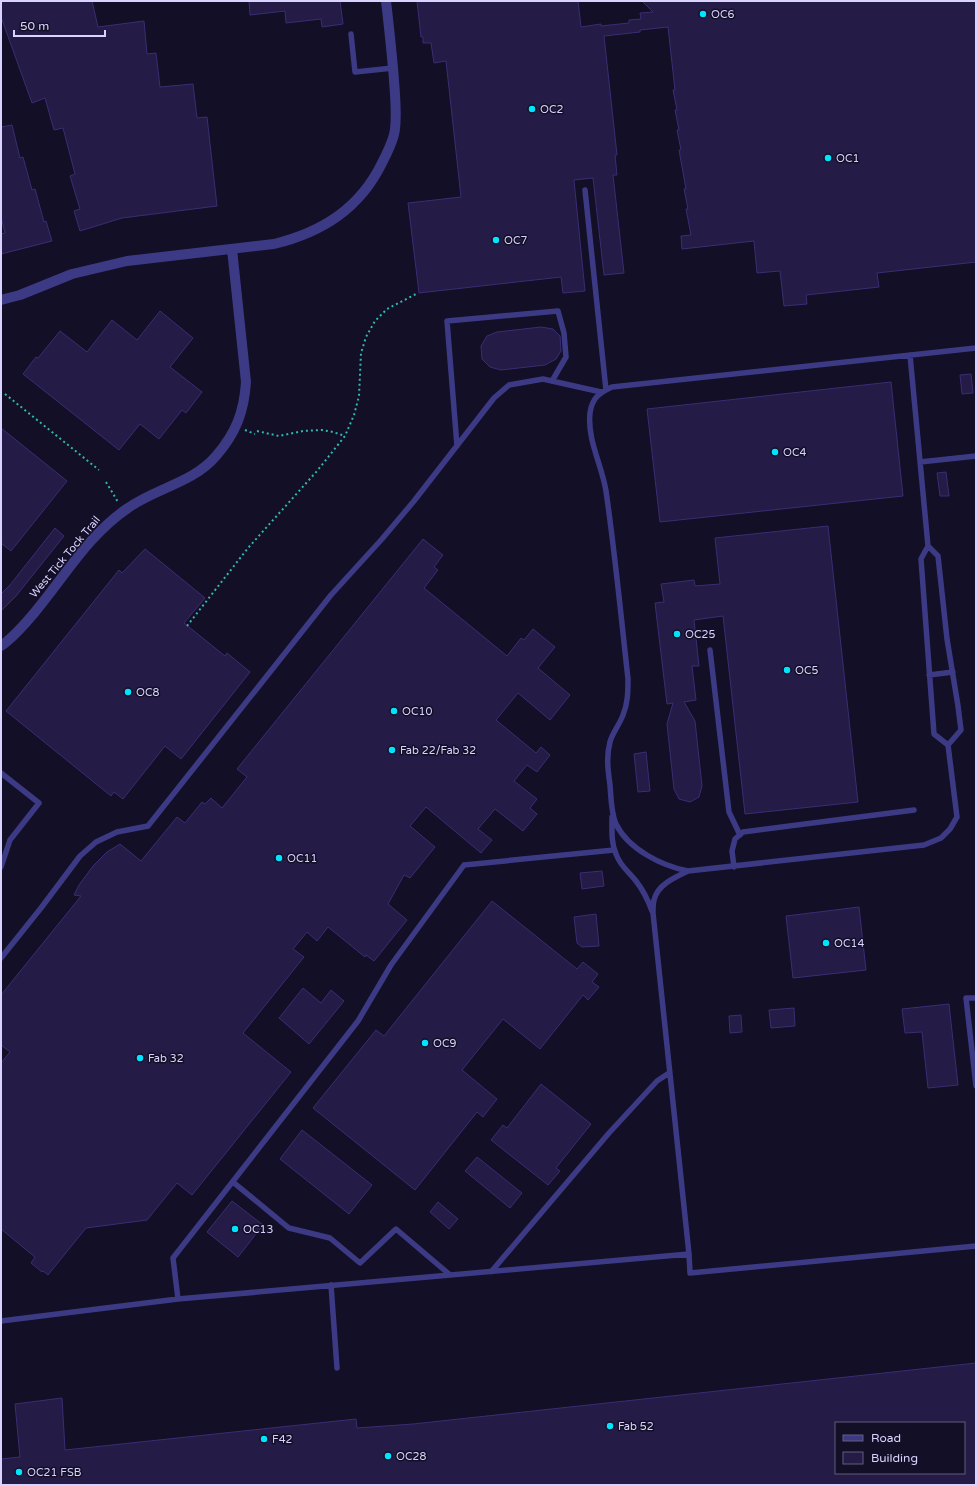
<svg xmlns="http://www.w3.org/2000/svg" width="977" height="1486" font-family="'Varela Round',sans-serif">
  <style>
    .building { fill: #241b47; stroke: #3b2d73; fill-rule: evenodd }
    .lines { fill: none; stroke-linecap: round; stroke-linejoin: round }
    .path { stroke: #2fb8b0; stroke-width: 2; stroke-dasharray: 2 3; stroke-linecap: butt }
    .lane { stroke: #3d3a85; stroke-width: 5.5 }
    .street { stroke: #3d3a85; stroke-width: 10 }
    .poi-dot { fill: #00e5ff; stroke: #130f26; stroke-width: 1.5 }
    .labels { text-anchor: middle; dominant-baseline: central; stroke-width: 3; stroke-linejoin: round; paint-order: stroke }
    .poi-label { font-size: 11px; fill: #d9d4ff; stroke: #130f26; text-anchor: start }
    .street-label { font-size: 11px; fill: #d9d4ff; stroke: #130f26 }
  </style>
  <rect width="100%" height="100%" fill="#130f26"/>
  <path class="building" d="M1 1H92L98 27 144 21 147 54 156 53 160 87 193 84 197 118 207 117 217 206 122 218 80 231 74 211 80 209 70 176 75 174 63 128 54 130 45 98 32 103 1 17Z
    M249 1H340L343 24 322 27 321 19 286 23 285 11 250 15Z
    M417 1H578L581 27 601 24V26L629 23V20L641 19 640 13 653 12 642 1H976V262L877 273 879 287 806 295 807 304 784 306 780 271 757 273 754 241 682 249 681 236 691 235 686 209H688L684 189H686L679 150H681L677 130H679L675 110H677L673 90H675L668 27 640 30V32L604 36 617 155H615L617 175H613L624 273 604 275 593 178 574 180 585 291 563 293 561 277 419 293 408 203 461 197 446 61 434 63 431 43H423V37H421Z
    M12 125 20 158 23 157 32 190 35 189 44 222 46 221 52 241 1 254V234L5 233 1 217V127Z
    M160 311 193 338 170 367 202 392 186 413 182 410 159 439 140 424 119 450 23 374 36 357 38 358 60 331 87 352 112 320 137 340Z
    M541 327 553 329 560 336 561 351 556 359 545 365 501 370 490 367 482 359 481 346 487 336 497 332Z
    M971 374 973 393 962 394 960 375Z
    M891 382 903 496 660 522 647 409Z
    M1 428 67 481 11 551 1 543Z
    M946 472 949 496H940L937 473Z
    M828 526 858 802 745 814 723 616 694 620 699 666H692L696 700 684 702 695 721 702 786 699 797 690 802 679 799 674 789 667 724 673 703 667 704 655 603 664 602 661 584 694 580 695 586 720 584 715 538Z
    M55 528 64 536 16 596 1 611V594L10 585Z
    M423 539 443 555 434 567 438 570 424 588 507 656 521 638 524 640 533 629 555 647 538 668 570 695 550 720 518 693 496 720 536 753 541 747 550 755 537 772 527 765 514 781 537 799 530 808 537 814 523 831 495 809 478 829 492 840 481 853 426 807 410 826 435 847 410 878 404 875 388 904 407 920 374 961 366 955 365 957 328 927 317 941 307 932 293 949 304 957 243 1033 291 1072 192 1195 177 1183 147 1220 86 1228 48 1275 43 1271 42 1272 31 1263 35 1257 1 1229V1063L10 1052 1 1045V995L81 896 74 895 79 885 93 866 107 852 120 844 141 861 177 817 185 823 202 802 205 804 211 798 222 808 247 777 237 769Z
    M145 549 205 598 184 623 225 656 227 653 250 672 181 759 165 746 123 799 114 792 111 796 6 711 119 570 122 573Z
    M646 752 650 791 638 792 634 754Z
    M602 871 604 886 582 889 580 873Z
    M492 901 577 969 583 962 598 974 592 982 599 987 588 1000 583 995 540 1049 503 1019 462 1070 497 1099 483 1117 477 1112 415 1190 313 1108 376 1030 384 1036Z
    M859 907 866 970 793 978 786 916Z
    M596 914 599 946 582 947 577 943 574 917Z
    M303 988 321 1003 331 990 344 1001 309 1044 279 1018Z
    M949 1004 958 1085 928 1088 922 1032 905 1033 902 1009Z
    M794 1008 795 1026 771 1028 769 1010Z
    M741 1015 742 1032 730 1033 729 1016Z
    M541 1084 591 1124 556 1168 560 1171 548 1185 491 1140 503 1125 507 1128Z
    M302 1130 372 1185 349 1214 280 1159Z
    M477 1157 522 1193 510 1208 465 1171Z
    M232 1201 263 1225 238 1257 207 1232Z
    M438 1202 458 1219 449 1229 430 1212Z
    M976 1363V1485H1V1459L20 1457 15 1404 62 1398 65 1450 356 1419 357 1428 413 1424ZM836 1423H964V1473H836Z"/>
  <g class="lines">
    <path class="path" d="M5 394 99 470
      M245 430 255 434
      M257 431 279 436 303 431 322 430 333 432 345 436
      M106 482 118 502
      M187 626 248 548 317 471 345 436 354 415 359 396 361 353 366 337 375 321 387 309 418 293"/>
    <path class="lane" d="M351 34 355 72 393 68
      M585 190 606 390
      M910 355 928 546 938 556 947 639 958 706 961 730 948 745 957 817 950 829 941 838 924 845 688 871C662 866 628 849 616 824 611 813 611 797 610 785 608 771 606 757 610 742 612 733 620 724 623 715 628 703 628 691 628 679 621 616 615 553 606 491 602 465 587 440 590 413 592 398 599 393 612 387L976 348
      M457 446 447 321 558 311 564 333 566 357 552 381
      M920 462 976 456
      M928 546 921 559 934 734 948 745
      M710 650 729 812 740 835
      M929 675 953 672
      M1 773 39 803 10 840 1 867
      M612 817C612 830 611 843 616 854 620 866 629 872 636 881 643 890 648 900 652 911
      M734 867 732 851 735 839 743 832 914 810
      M688 871C675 877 657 885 654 900 653 904 653 909 653 913L689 1254 690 1273 976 1246
      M1 958 41 908 80 856 96 842 117 832 148 826 331 595 382 539 414 501 494 398 509 385 543 379 601 392
      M976 998H966L976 1086
      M233 1182 289 1228 330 1238 360 1263 396 1229 449 1274
      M491 1272 609 1133 657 1081 669 1073
      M331 1285 337 1368
      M178 1299 173 1258 358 1021 391 965 464 865 614 850
      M1 1321 178 1299 689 1254"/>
    <path class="street" d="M1 300 20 295 72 274 127 261 274 244C323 232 360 208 382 163 387 153 394 140 395 129 397 113 395 96 394 80 392 54 389 27 386 1
      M1 646C14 637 25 624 35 612 65 576 89 534 128 508 156 488 193 483 216 456 236 433 244 412 246 382L232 249"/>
  </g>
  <g class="poi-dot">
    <circle cx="703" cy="14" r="4"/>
    <circle cx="532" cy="109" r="4"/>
    <circle cx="828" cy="158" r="4"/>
    <circle cx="496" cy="240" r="4"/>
    <circle cx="775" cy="452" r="4"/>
    <circle cx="677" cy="634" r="4"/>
    <circle cx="787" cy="670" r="4"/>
    <circle cx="128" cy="692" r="4"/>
    <circle cx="394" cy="711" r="4"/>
    <circle cx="392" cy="750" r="4"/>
    <circle cx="279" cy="858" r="4"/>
    <circle cx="826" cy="943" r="4"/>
    <circle cx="425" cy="1043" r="4"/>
    <circle cx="140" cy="1058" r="4"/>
    <circle cx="235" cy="1229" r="4"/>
    <circle cx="610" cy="1426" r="4"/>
    <circle cx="264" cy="1439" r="4"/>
    <circle cx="388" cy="1456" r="4"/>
    <circle cx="19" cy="1472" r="4"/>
  </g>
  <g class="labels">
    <g class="poi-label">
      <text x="711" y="14">OC6</text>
      <text x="540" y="109">OC2</text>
      <text x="836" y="158">OC1</text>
      <text x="504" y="240">OC7</text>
      <text x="783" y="452">OC4</text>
      <text x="685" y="634">OC25</text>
      <text x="795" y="670">OC5</text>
      <text x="136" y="692">OC8</text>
      <text x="402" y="711">OC10</text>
      <text x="400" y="750">Fab 22/Fab 32</text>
      <text x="287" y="858">OC11</text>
      <text x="834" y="943">OC14</text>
      <text x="433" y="1043">OC9</text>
      <text x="148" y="1058">Fab 32</text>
      <text x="243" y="1229">OC13</text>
      <text x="618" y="1426">Fab 52</text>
      <text x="272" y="1439">F42</text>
      <text x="396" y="1456">OC28</text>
      <text x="27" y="1472">OC21 FSB</text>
    </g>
    <g class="street-label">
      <text transform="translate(65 557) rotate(-50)">West Tick Tock Trail</text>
    </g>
  </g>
  <rect width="977" height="1486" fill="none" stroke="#d9d4ff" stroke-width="4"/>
  <rect x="835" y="1422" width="130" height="52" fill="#130f26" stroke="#625e7d"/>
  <rect x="843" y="1435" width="20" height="6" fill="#3d3a85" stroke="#625e7d"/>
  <text x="871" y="1442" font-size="12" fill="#d9d4ff">Road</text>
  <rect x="843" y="1452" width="20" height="12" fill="#241b47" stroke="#625e7d"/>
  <text x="871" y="1462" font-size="12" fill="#d9d4ff">Building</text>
  <path d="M14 30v6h91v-6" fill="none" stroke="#d9d4ff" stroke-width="2"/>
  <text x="20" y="30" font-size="12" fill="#d9d4ff" stroke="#130f26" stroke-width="3" paint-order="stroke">50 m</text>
</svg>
